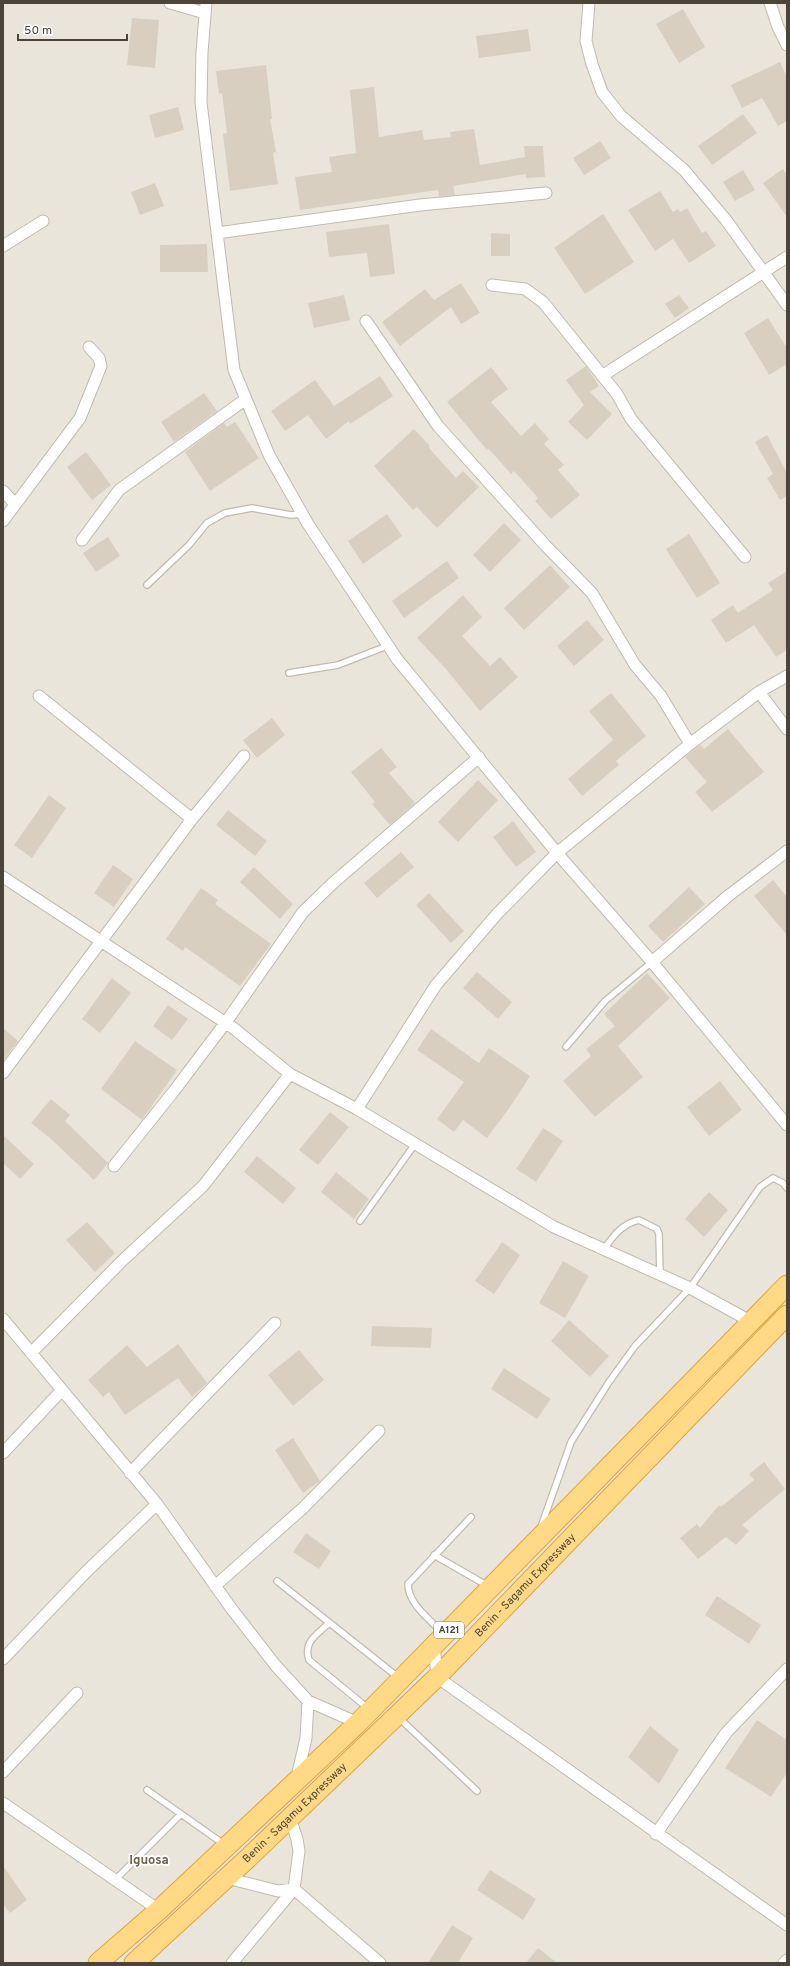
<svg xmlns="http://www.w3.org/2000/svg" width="790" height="1966" font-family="Overpass,sans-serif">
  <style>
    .residential { fill: #eae5da }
    .building { fill: #d8cfc1 }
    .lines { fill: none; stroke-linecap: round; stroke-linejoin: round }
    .service-casing { stroke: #c2bbae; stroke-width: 8 }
    .minor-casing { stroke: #c2bbae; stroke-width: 13 }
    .trunk-casing { stroke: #e0a43c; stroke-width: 21 }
    .service { stroke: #fff; stroke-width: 5.5 }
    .minor { stroke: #fff; stroke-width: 11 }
    .trunk { stroke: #ffd985; stroke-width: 19 }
    .labels { text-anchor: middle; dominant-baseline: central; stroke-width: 3.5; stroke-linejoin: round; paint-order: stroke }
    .shield { fill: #fff; stroke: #817c74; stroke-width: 1 }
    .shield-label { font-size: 10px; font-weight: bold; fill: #4b4439 }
    .street-label { font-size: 11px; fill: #4b4439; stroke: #fff }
    .quarter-label { font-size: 13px; font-weight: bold; fill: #6e6250; stroke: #fff }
  </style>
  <rect width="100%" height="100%" fill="#f6f3ec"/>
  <path class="residential" d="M3 3H787V1963H3Z"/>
  <path class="building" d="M683 9 705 47 679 63 656 24Z
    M132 18 159 20 155 68 127 65Z
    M528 29 531 51 479 58 476 36Z
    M780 62 787 77V121L778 126 762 98 742 108 731 85Z
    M266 65 272 119H270L276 152 273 153 278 184 230 191 223 134 227 133 222 93 219 94 216 71Z
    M374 87 379 137 422 130 424 140 451 137 450 132 474 129 480 165 525 157 524 146H543L545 177 526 178V174L453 186 455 195 439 196 438 190 300 210 295 177 332 172 329 157 356 153 350 90Z
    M178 107 184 130 155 138 149 115Z
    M743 114 757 133 712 165 698 146Z
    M600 141 611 158 584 175 573 158Z
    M783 169 787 175V217L763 183Z
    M743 170 755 190 735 201 723 182Z
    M155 183 164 206 140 215 131 192Z
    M660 191 673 212 678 209 680 212 687 208 702 233 706 231 716 246 689 263 673 239 655 251 628 210Z
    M603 214 634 262 585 294 554 248Z
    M389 224 395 274 370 277 367 253 329 257 326 232Z
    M491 233 510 234V256H491Z
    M207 244 208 272H160V245Z
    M461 283 480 313 461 324 451 307 400 346 382 322 425 289 434 300Z
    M344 295 350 320 314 328 308 303Z
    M679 295 689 308 675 318 665 304Z
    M768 318 787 348V364L769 375 744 333Z
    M586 366 599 386 590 392 612 414 587 440 568 422 584 405 566 380Z
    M491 367 508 389 491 402 521 436 535 423 549 439 544 444 564 465 558 470 580 495 551 519 535 501 538 498 514 471 511 474 488 448 487 450 447 402Z
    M380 376 393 396 350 424 349 421 326 439 308 415 285 431 271 411 315 380 334 406Z
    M204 393 217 411 174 442 161 422Z
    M235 422 259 458 210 491 185 452 224 423 227 427Z
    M414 429 430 446 429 448 456 478 463 471 479 487 437 528 417 507 413 510 374 466Z
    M767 435 787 473V496L780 500 767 478 773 474 755 442Z
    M86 452 111 485 92 500 67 467Z
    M387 514 402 536 363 564 348 541Z
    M504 523 521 540 490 572 473 555Z
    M689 534 720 583 697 598 666 549Z
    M108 537 120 556 96 572 83 553Z
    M447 561 459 578 404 618 392 601Z
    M550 565 570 587 524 630 504 608Z
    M787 571V650L776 657 754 625 726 643 711 620 733 605 738 613 773 590 768 583Z
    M463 595 482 617 462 636 490 666 500 657 518 677 480 711 446 669 417 638Z
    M587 620 604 640 574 666 557 646Z
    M611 693 646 736 616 761 619 765 582 796 568 779 613 740 589 711Z
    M272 718 285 735 257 758 243 740Z
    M728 729 764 772 712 812 695 792 707 782 685 757 700 745 704 749Z
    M381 748 397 767 389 773 415 803 390 825 372 804 375 802 351 772Z
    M478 780 498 800 458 842 438 822Z
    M49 795 66 808 32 858 14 845Z
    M228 810 267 841 255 856 216 825Z
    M513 821 536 852 516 867 493 837Z
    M401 852 414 867 377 898 364 883Z
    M113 865 133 879 114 907 94 893Z
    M254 867 293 904 280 919 240 882Z
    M773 880 787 897V935L754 896Z
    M689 887 705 904 663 942 648 926Z
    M201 888 218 900 215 904 271 944 240 986 185 947 183 951 166 939Z
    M429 893 464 931 451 943 416 905Z
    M477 972 512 1002 498 1019 463 988Z
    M647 973 670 998 618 1046 643 1077 595 1117 563 1081 591 1056 586 1049 615 1026 604 1014Z
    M112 978 131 993 100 1033 82 1019Z
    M168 1005 188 1019 172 1040 153 1026Z
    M3 1028 18 1041 3 1061Z
    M431 1029 479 1063 489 1048 530 1076 510 1107 487 1138 463 1120 454 1132 437 1119 464 1082 417 1050Z
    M135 1041 177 1070 142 1120 101 1089Z
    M720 1081 742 1110 709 1136 687 1107Z
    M51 1099 70 1115 65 1121 108 1163 94 1180 50 1138 31 1123Z
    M330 1112 349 1127 318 1165 299 1150Z
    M543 1128 563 1141 536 1182 516 1169Z
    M3 1135 34 1164 20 1179 3 1163Z
    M257 1156 296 1188 283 1204 244 1172Z
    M336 1172 369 1199 354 1219 321 1192Z
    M709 1192 728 1210 704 1237 685 1219Z
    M87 1222 115 1253 95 1272 66 1240Z
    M502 1242 520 1255 494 1294 475 1281Z
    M563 1261 589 1276 565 1318 539 1303Z
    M569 1320 609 1356 590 1377 551 1341Z
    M372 1326 432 1328 431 1348 371 1346Z
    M178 1344 207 1383 192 1397 178 1378 125 1415 109 1392 103 1397 88 1380 127 1345 147 1367Z
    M299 1350 324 1380 293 1406 268 1375Z
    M504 1368 551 1399 537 1419 491 1389Z
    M293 1438 320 1481 303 1493 275 1450Z
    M764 1462 785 1489 742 1525 749 1531 736 1545 726 1537 698 1559 680 1538 697 1524 700 1528 719 1505 721 1507 754 1480 749 1474Z
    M306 1533 331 1551 319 1569 293 1552Z
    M717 1596 761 1625 749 1644 705 1615Z
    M757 1720 787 1740V1773L771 1797 725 1768Z
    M650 1726 679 1750 659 1784 628 1757Z
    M3 1866 27 1900 10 1913 3 1904Z
    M490 1870 536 1899 523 1920 477 1890Z
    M452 1925 473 1938 458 1963H428Z
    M538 1948 557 1963H526Z"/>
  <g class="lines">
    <defs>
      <path id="service" d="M147 585 189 545 207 523 225 513 252 508 291 515 302 514
        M289 673 338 665 387 646
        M566 1047 605 1001 652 962
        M360 1221 415 1144
        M604 1249C614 1235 622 1224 639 1220L657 1229 659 1234 660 1274
        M541 1527 571 1442 609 1382 635 1346 690 1288 760 1187 773 1178 783 1183 787 1188
        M434 1555 488 1586
        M277 1581 399 1678
        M329 1623C317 1635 303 1641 309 1660L369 1709
        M442 1633C430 1619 408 1604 408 1584L471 1517
        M398 1717 477 1791
        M147 1790 225 1845
        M115 1880 181 1814"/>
      <path id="minor" d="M170 3 205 13
        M206 3 202 52 201 103 234 370 269 455 308 524 397 659 557 853 652 962 787 1125
        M589 3 586 41 592 64 602 92 621 116 684 170 726 220 787 305
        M770 3 778 27 787 45
        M217 233 420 205 546 193
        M3 246 43 221
        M492 285 525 289 543 302 617 394 631 419 745 557
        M366 321 438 426 545 545 592 593 635 665 661 696 690 744
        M602 376 787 257
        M3 491 15 504
        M3 521 80 418 101 366 99 358 89 347
        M82 540 119 490 246 399
        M759 692 787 729
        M39 696 192 819
        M3 877 232 1027 290 1074 357 1109 554 1227 690 1288 750 1321
        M652 962 728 896 787 851
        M3 1073 192 819 244 756
        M357 1109 436 985 497 914 557 853 690 744 759 692 787 676
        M114 1166 174 1091 226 1022 303 912 333 883 479 757
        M3 1319 157 1504 231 1608 276 1666 308 1701 358 1723
        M31 1353 123 1260 203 1186 290 1074
        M3 1453 61 1391
        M130 1473 275 1323
        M215 1586 303 1508 379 1431
        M434 1645 437 1677 787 1925
        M3 1659 86 1572 157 1504
        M3 1772 77 1693
        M297 1777 306 1738 308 1701
        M3 1803 159 1910
        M656 1834 726 1733 787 1669
        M227 1878 278 1891 294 1889 380 1963
        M232 1963 294 1889 299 1851 297 1839 290 1818
        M784 1963 787 1960"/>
      <g id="trunk">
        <path d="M98 1963 159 1910 358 1723 787 1285"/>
        <path id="s1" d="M134 1963 246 1860 437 1677 787 1315"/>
      </g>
    </defs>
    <use href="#service" class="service-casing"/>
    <use href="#minor" class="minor-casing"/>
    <use href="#trunk" class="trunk-casing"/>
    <use href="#service" class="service"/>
    <use href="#minor" class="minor"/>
    <use href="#trunk" class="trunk"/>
  </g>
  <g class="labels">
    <rect class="shield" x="434" y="1622" width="30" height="16" rx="3"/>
    <g class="shield-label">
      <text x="449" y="1630">A121</text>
    </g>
    <g class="street-label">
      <text stroke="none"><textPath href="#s1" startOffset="544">Benin - Sagamu Expressway</textPath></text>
      <text stroke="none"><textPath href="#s1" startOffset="220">Benin - Sagamu Expressway</textPath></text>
    </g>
    <g class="quarter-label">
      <text x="149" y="1861">Iguosa</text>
    </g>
  </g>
  <rect width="790" height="1966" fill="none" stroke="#4b4439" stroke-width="8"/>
  <path d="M18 34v6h109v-6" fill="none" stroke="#4b4439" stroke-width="2"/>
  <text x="24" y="34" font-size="12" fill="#4b4439" stroke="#ffffff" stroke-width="3" paint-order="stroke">50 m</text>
</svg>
